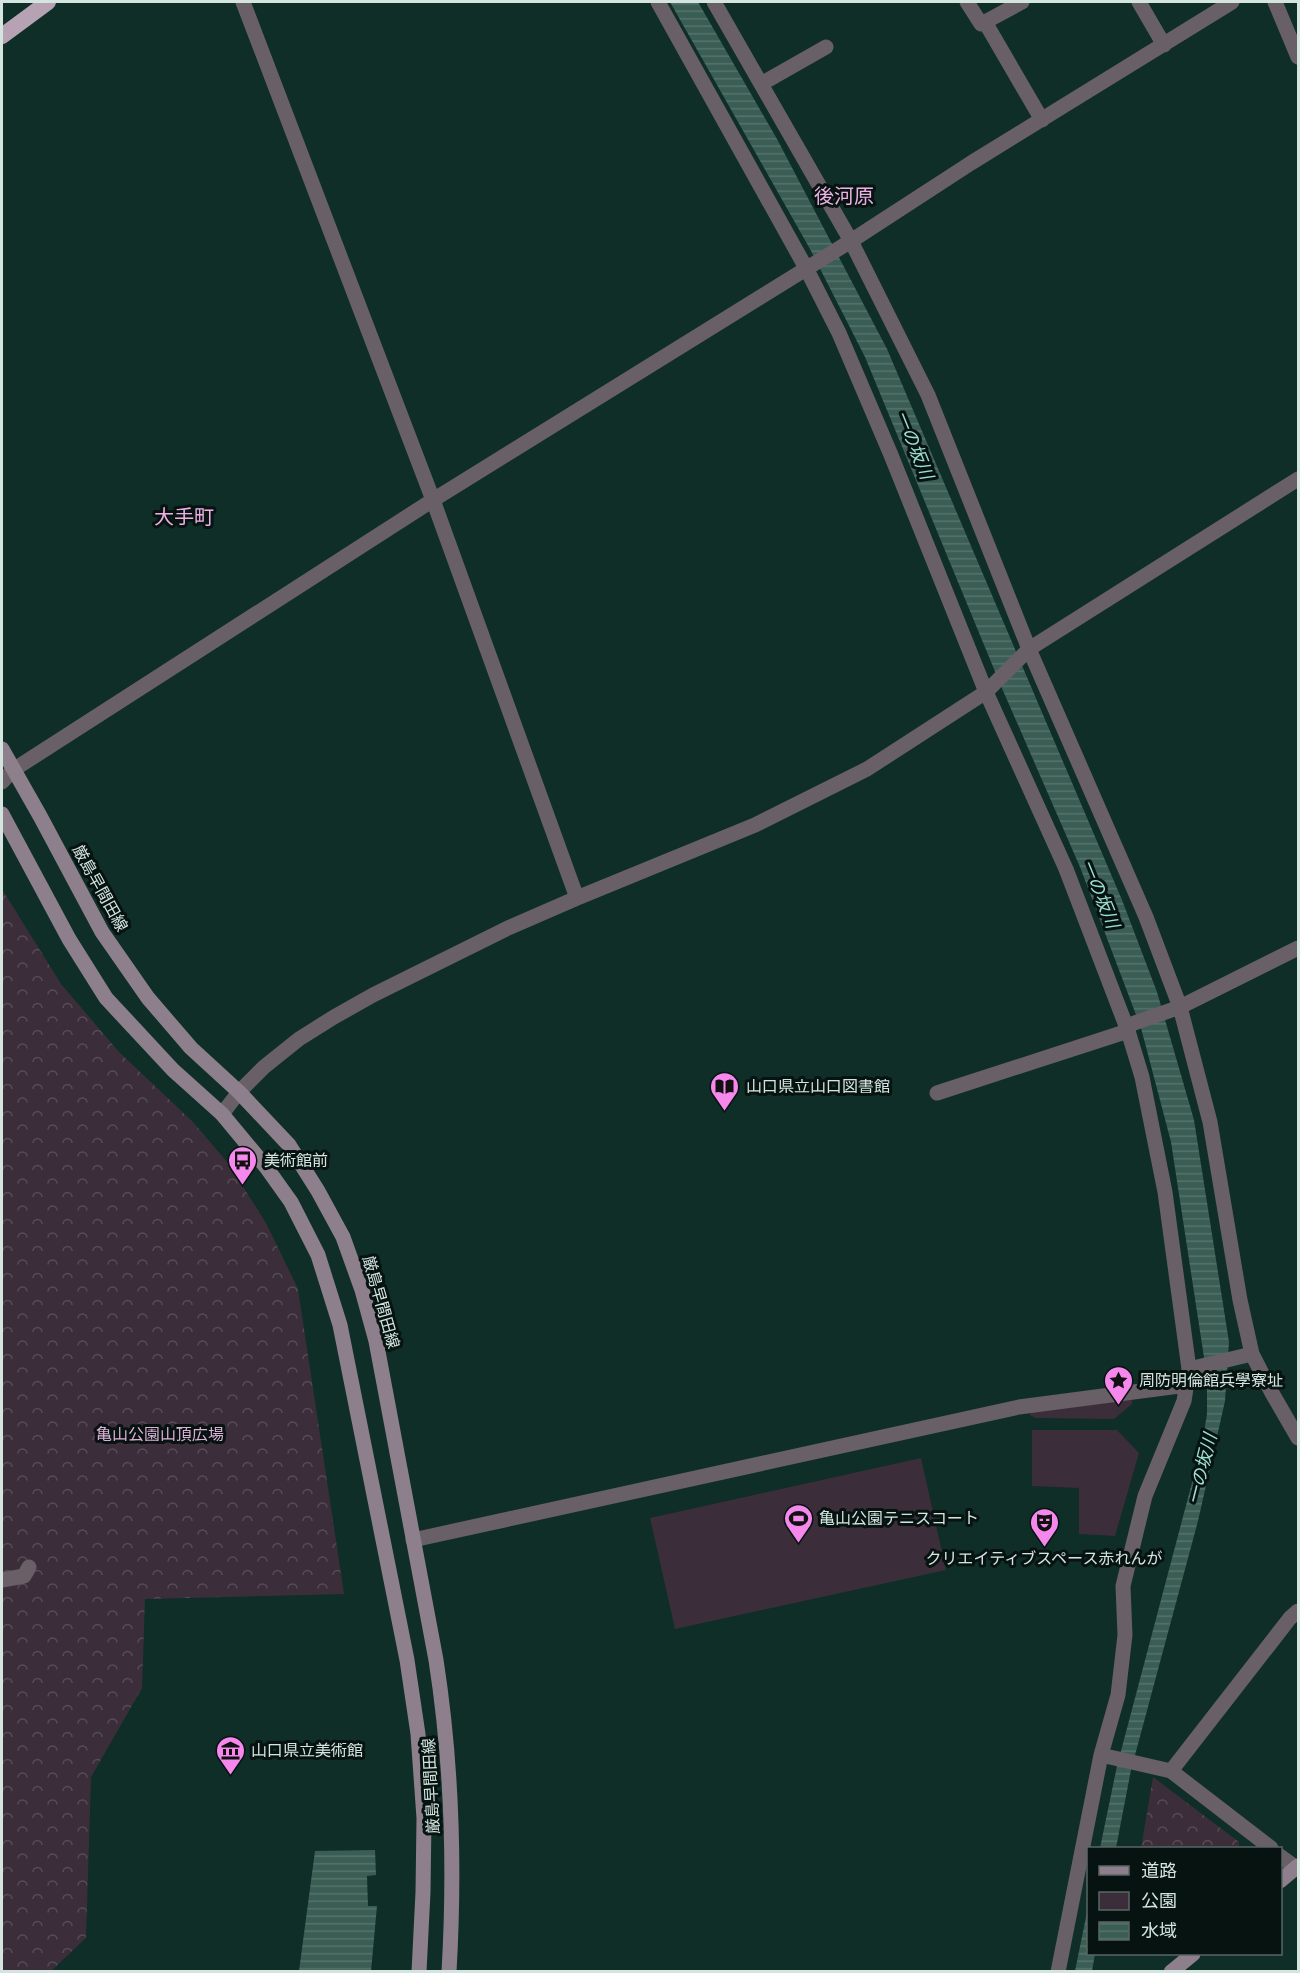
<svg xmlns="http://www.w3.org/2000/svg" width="1300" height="1973" font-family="Montserrat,'Noto Sans JP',sans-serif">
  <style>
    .green { fill: #3b2e3a }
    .forest { fill: url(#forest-crowns) }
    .water { fill: url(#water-rules) }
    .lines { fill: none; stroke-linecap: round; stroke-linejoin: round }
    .minor { stroke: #695f67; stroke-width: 15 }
    .secondary { stroke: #8e7f8c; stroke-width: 15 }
    .trunk { stroke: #b7a2b4; stroke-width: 16 }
    .labels { text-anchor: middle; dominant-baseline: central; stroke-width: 6; stroke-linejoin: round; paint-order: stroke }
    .street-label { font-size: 16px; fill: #d4e5e0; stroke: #071310 }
    .poi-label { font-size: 16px; fill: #d4e5e0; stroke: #071310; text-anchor: start }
    .park-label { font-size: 16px; fill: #ddb0d7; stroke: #071310 }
    .water-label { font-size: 18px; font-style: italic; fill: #9de1d0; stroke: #071310 }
    .quarter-label { font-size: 20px; fill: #eeb1e7; stroke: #071310 }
  </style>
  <defs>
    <pattern id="forest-crowns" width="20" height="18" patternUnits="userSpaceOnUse" patternTransform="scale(1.5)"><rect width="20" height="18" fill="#3b2e3a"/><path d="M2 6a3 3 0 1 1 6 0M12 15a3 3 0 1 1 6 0" fill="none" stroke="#564c56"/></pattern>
    <pattern id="water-rules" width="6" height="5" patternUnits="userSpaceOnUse" patternTransform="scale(1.5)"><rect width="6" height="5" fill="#3a5d54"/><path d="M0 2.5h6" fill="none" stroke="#56746c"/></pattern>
  </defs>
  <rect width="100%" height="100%" fill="#0e2e27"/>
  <path class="green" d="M1132 1399V1404L1114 1419 1035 1418 1030 1415V1412Z
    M1032 1430H1117L1139 1453 1115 1536 1079 1534V1488L1032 1486Z
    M921 1458 946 1570 675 1629 650 1518Z"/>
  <path class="forest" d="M2 889 61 984 119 1052 192 1121 228 1163 266 1223 298 1289 344 1594 145 1599 142 1688 91 1777 86 1938 50 1972 2 1971Z
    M1153 1777 1239 1842V1848H1141Z"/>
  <path class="water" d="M670 2H698L777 139 887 349 1122 900 1157 992 1194 1120 1229 1342 1225 1401 1198 1521 1131 1770 1116 1848H1100L1117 1766 1202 1445 1207 1414V1377L1171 1142 1141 1028 1080 867 1001 686 865 357 810 249Z
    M375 1850 376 1875 367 1876 368 1906H377L371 1971H299L315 1851Z
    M1088 1907V1954H1095L1092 1971H1075Z"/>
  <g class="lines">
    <path class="minor" d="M243 2 433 500 577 898
      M658 2 806 268 839 333 891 455 986 692 1066 869 1128 1031 1142 1077 1165 1192 1189 1369 1184 1401 1145 1496 1123 1586 1125 1635 1118 1695 1101 1755 1058 1972
      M714 2 851 241 928 395 1029 649 1146 917 1180 1007 1210 1122 1240 1300 1252 1354 1272 1393 1298 1438
      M967 2 981 24 985 22
      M1022 2 985 22 1042 120
      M1139 2 1164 45
      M1275 2 1298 57
      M761 84 826 47
      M2 782 13 770 433 500 851 241 971 163 1232 2
      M1126 1026 1180 1007 1298 948
      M937 1093 1128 1031
      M222 1114 239 1092 264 1067 299 1039 334 1017 373 995 508 928 577 898 755 825 867 769 986 692 1029 649 1298 479
      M1189 1369 1252 1354
      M413 1540 1019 1407 1187 1385
      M2 1580 24 1576 29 1567
      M1101 1755 1171 1771 1271 1848
      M1171 1771 1290 1618 1298 1611
      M1280 1856 1298 1869"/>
    <path class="secondary" d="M2 749 40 816 102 932 148 998 191 1048 239 1092 289 1145 318 1191 343 1237 362 1290 376 1341 436 1660C452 1763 455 1868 449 1972
      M2 814 69 939 106 998 173 1070 222 1114 266 1167 291 1202 318 1255 340 1325 407 1660 418 1734 424 1818 423 1892 419 1972
      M1280 1881 1298 1866
      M1171 1972 1193 1954"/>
    <path class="trunk" d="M2 36 48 2"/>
  </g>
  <defs>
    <symbol id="library-pin" viewBox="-11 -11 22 30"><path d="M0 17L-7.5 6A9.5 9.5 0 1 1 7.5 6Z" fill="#f688ed" stroke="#071310"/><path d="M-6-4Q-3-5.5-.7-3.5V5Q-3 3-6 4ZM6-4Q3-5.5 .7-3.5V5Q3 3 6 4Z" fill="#111"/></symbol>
    <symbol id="bus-pin" viewBox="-11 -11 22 30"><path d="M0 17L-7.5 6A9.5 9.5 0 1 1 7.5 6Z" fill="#f688ed" stroke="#071310"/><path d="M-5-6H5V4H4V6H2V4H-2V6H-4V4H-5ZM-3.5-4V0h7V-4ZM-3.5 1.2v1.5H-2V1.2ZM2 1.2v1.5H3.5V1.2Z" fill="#111"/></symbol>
    <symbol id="sight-pin" viewBox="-11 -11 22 30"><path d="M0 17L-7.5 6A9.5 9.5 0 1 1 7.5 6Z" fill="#f688ed" stroke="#071310"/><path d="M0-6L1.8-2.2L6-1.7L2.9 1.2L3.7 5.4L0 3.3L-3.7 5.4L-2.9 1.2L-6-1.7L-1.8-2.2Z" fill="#111"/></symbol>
    <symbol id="stadium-pin" viewBox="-11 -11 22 30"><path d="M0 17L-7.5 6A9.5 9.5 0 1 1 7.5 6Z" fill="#f688ed" stroke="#071310"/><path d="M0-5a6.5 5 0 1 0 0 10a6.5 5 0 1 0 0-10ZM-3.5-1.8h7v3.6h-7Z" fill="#111"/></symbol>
    <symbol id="theatre-pin" viewBox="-11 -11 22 30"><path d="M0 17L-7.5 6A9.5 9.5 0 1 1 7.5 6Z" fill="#f688ed" stroke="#071310"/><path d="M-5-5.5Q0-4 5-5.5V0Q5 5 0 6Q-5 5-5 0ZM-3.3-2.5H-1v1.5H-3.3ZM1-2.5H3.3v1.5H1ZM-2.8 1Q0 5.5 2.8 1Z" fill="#111"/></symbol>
    <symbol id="museum-pin" viewBox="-11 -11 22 30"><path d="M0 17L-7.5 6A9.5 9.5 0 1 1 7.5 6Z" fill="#f688ed" stroke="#071310"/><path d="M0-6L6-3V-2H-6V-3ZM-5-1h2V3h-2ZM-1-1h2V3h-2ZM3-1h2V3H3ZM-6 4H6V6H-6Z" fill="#111"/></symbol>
  </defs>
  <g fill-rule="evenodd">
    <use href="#library-pin" x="708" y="1070" width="33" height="45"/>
    <use href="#bus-pin" x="226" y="1144" width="33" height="45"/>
    <use href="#sight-pin" x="1102" y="1364" width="33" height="45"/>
    <use href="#stadium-pin" x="782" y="1502" width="33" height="45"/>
    <use href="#theatre-pin" x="1028" y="1506" width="33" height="45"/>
    <use href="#museum-pin" x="214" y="1734" width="33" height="45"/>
  </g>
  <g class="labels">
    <g class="street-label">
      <text transform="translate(100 888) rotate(61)">厳島早間田線</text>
      <text transform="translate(381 1302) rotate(74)">厳島早間田線</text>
      <text transform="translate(431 1786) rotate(-93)">厳島早間田線</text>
    </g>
    <g class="poi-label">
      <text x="746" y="1086">山口県立山口図書館</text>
      <text x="264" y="1160">美術館前</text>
      <text x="1139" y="1380">周防明倫館兵學寮址</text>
      <text x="819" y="1518">亀山公園テニスコート</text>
      <text x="1044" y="1558" text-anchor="middle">クリエイティブスペース赤れんが</text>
      <text x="251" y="1750">山口県立美術館</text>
    </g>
    <g class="park-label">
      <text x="160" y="1434">亀山公園山頂広場</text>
    </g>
    <g class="water-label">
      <text transform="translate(914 445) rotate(68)">一の坂川</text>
      <text transform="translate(1100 894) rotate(68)">一の坂川</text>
      <text transform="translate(1202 1469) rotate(-76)">一の坂川</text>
    </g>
    <g class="quarter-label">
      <text x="844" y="196">後河原</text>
      <text x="184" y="517">大手町</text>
    </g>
  </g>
  <rect width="1300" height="1973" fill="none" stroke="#d4e5e0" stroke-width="6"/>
  <rect x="1087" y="1847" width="195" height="108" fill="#071310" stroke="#596763" stroke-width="1.5"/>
  <rect x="1099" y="1866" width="30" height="9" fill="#8e7f8c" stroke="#596763" stroke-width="1.5"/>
  <text x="1141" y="1877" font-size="18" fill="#d4e5e0">道路</text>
  <rect x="1099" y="1892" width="30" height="18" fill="#3b2e3a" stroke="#596763" stroke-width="1.5"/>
  <text x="1141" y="1907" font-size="18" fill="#d4e5e0">公園</text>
  <rect x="1099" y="1922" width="30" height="18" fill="url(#water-rules)" stroke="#596763" stroke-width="1.5"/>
  <text x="1141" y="1937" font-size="18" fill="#d4e5e0">水域</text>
</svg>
